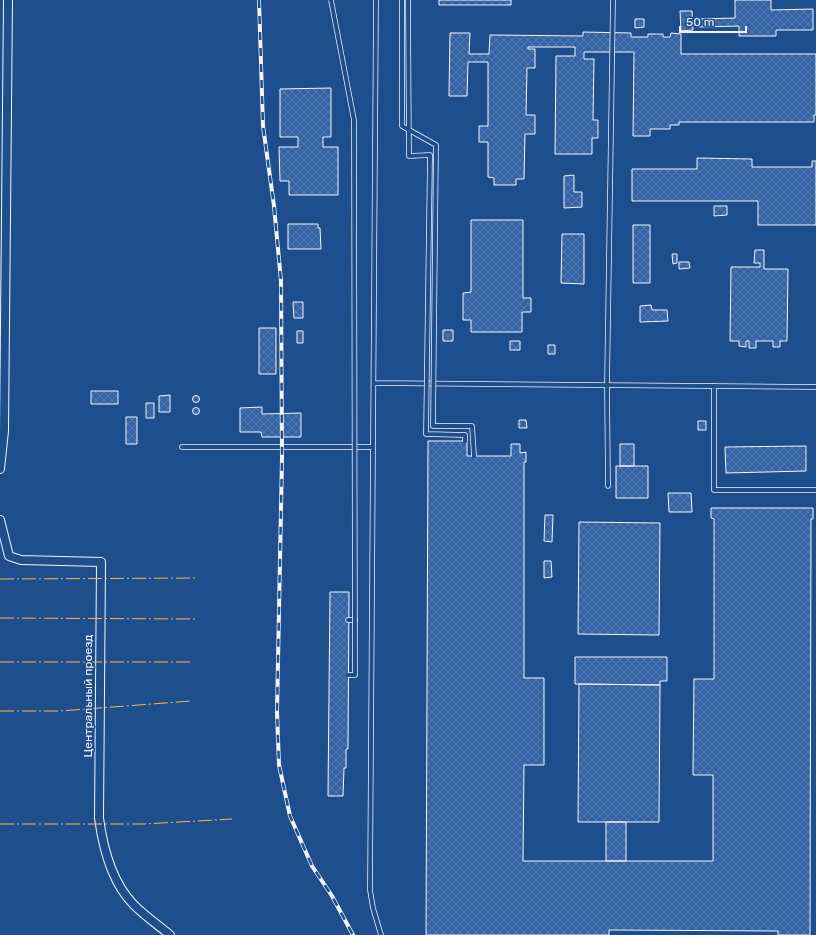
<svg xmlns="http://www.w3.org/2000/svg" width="816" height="935" font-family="Rubik,sans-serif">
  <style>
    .building { fill: url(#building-cross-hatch); stroke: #f2f6ff }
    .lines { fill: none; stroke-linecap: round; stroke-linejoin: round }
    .lane-casing { stroke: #f2f6ff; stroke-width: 5.5 }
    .street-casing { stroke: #f2f6ff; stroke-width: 10 }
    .lane { stroke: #1f4e8c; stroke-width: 4 }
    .street { stroke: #1f4e8c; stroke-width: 8 }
    .rail-casing { stroke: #f2f6ff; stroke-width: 4 }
    .rail { stroke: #1f4e8c; stroke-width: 2.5; stroke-dasharray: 8; stroke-linecap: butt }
    .lane-bridge-casing { stroke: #f2f6ff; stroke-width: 5.5; stroke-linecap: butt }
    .lane-bridge { stroke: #1f4e8c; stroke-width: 4 }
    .power { stroke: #ffb74d; stroke-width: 1; stroke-dasharray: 14 3 2 3; stroke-linecap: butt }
    .labels { text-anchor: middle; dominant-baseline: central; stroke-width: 3; stroke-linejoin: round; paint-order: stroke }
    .street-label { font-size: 12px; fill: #f2f6ff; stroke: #1f4e8c }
  </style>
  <defs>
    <pattern id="building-cross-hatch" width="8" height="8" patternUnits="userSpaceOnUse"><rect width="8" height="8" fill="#3563a3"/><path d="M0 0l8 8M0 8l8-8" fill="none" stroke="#537ab1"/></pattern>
  </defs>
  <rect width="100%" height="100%" fill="#1f4e8c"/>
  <path class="building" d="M439 0H511V5H439Z
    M735 0H771V10L813 9V30H776V36H739V26L699 27V19L735 18Z
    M680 11H692L693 30 681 31Z
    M635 19H644V27L635 28Z
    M583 32 631 33V37H648V34H663V37H670L671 33 681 34V54H816V115H814V122H679V125H670V129H650V136H633L634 52H584V59H594L593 120H598V138H592V154H555L556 56H575V47H528V49H535V68H527L526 115H535V134H525L524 179H516V185H494V178L488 177V142H479V126H488V62H468L467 96H449L450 33H470L469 54H489L490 35 583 36Z
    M331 88V137H323V147H338V195H289V181H280L279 147H298V137H280V89Z
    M697 158 752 159V167H812V161H816V225H758V201H632V169H697Z
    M574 175V192H582V207L564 208V176Z
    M714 206H727V215L714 216Z
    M471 220H523V298H531V312H522V332H471V320H463V293L471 292Z
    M288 224H318V228H320L321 249H288Z
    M633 225H650V283H633Z
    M562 234H584V284L561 283Z
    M755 250H764V269H788L787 341H780V347H773V341H756V348H749V341H746V347L739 346V341H730L731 267H760V263H754Z
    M672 254H677V263L673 264Z
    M679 262H689L690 268 679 269Z
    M293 302H303V318H294Z
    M651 305 652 310H667L668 321 640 322V306Z
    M259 328H276V374H259Z
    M443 330H453V341H443Z
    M297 331H303V343H297Z
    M510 341H520V350H510Z
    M548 345H555V354H548Z
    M91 391H118V404H91Z
    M170 395V412H159V396Z
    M192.5 399a3.5 3.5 0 1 1 7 0a3.5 3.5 0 1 1-7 0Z
    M146 403H154V418H146Z
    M262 407V414L301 413V437H262L261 432H240V408Z
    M192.5 411a3.5 3.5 0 1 1 7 0a3.5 3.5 0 1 1-7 0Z
    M126 417H137V444H126Z
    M519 420H526L527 428H519Z
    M698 421H706V430H698Z
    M428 441H467V456H511V444H520V453L526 452V462H524V678H544V765H524L523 861H713V775H693L694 679H714V519L711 518V508H813V519H811L810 935H778V931L609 930V935H426Z
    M620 444H634V466H620Z
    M806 446V471L726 473 725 447Z
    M616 466H648V498H616Z
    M668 493H691L692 512H669Z
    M545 515H553L552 542 544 541Z
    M579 522 660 523 659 635 578 634Z
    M544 561H551L552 577 544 578Z
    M330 592H349L348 749H346V768H344L343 796H328Z
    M575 657H667V681H660V685L575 684Z
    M579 684 660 685 659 822H578Z
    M606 822H626V861H606Z"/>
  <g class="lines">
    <defs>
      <path id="lane" d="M376 0 370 890 373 908 381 935
        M374 383 816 387
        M714 386V490H816
        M182 447H373
        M608 486 607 386 613 0
        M348 620H355"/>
      <path id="street" d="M0 469 4 431 8 0
        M0 520 9 556 21 560 101 562 99 818C103 848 112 883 134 905 145 916 158 925 170 935"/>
    </defs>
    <use href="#lane" class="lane-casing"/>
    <use href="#street" class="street-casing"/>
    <use href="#lane" class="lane"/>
    <use href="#street" class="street"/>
    <defs>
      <path id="rail" d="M259 0 263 126 274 206 281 281 282 458 277 712 279 765 290 816 312 866 332 896 353 935"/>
    </defs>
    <use href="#rail" class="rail-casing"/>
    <use href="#rail" class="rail"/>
    <defs>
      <path id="lane-bridge" d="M331 0 354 120 355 675H348
        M402 0V126L436 145 433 426H472L474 456
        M408 0 409 156 430 155 426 434 465 435V441"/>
    </defs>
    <use href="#lane-bridge" class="lane-bridge-casing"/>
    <use href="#lane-bridge" class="lane-bridge"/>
    <path class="power" d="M0 579 196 578
      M0 618 195 619
      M0 662H193
      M0 711H60L191 701
      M0 824H144L232 819"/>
  </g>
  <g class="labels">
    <g class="street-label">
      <text transform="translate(88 696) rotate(-90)">Центральный проезд</text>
    </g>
  </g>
  <path d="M680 26v6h66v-6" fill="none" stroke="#f2f6ff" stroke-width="2"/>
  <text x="686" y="26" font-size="12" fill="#f2f6ff" stroke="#1f4e8c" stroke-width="3" paint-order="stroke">50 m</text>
</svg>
